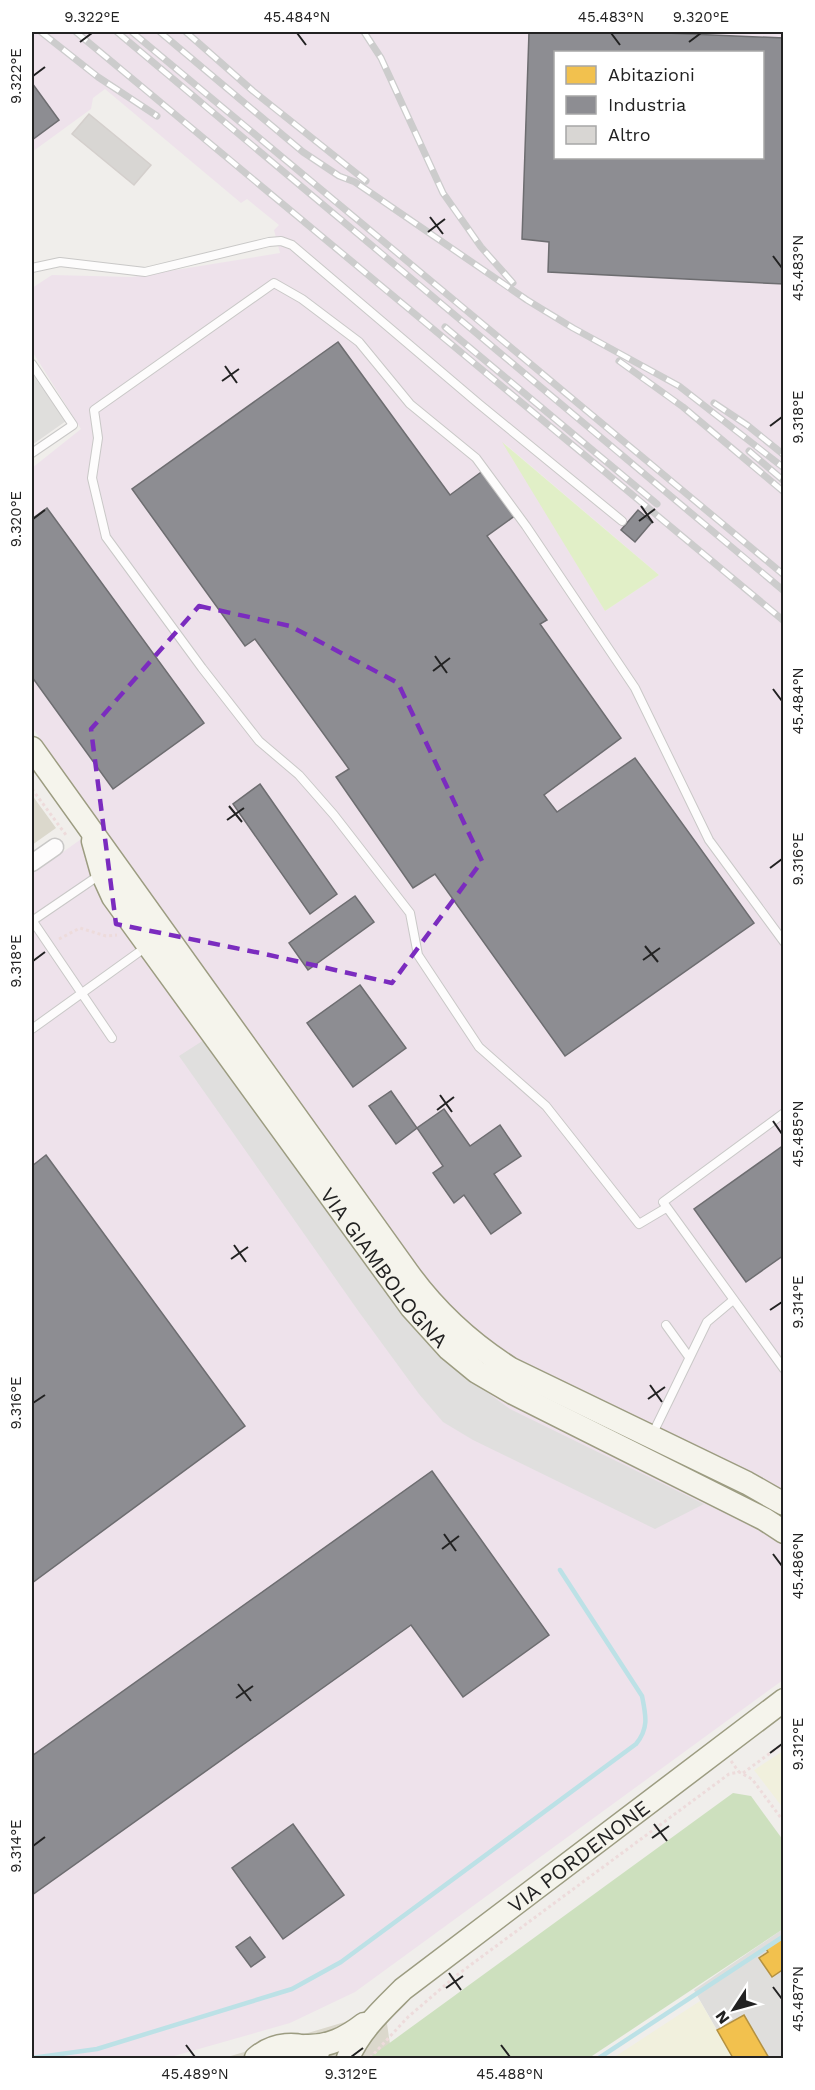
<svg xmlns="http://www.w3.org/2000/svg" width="815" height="2090" font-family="'Work Sans',sans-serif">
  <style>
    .residential { fill: #dfdedc }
    .industrial { fill: #eee2eb; fill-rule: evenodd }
    .construction { fill: #dbd8cc }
    .farmland { fill: #f1f0dd }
    .grass { fill: #e1efc7 }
    .forest { fill: #cde0be }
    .parking { fill: #e0dfde }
    .homes { fill: #f2c14e; stroke: #b49141; stroke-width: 1.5 }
    .industry { fill: #8d8d92; stroke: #6d6d70; stroke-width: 1.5; fill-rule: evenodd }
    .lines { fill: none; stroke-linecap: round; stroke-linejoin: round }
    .stream { stroke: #bce1e6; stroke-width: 4.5 }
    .building { fill: #d8d6d3; stroke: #d4cfcc; stroke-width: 1.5 }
    .lane-casing { stroke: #c9c8c7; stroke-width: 10 }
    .street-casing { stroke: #c9c8c7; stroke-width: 19 }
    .secondary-casing { stroke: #9c9c81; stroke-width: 25 }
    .path { stroke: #eddbdb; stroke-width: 3; stroke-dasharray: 3 3; stroke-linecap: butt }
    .lane { stroke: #fdfcfc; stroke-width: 8 }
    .street { stroke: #fdfcfc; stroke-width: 16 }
    .secondary { stroke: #f5f4ec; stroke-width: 22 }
    .rail-casing { stroke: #ccc; stroke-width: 7 }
    .rail { stroke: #fff; stroke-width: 4.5; stroke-dasharray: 14; stroke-linecap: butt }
    .marked { fill: none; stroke: #7b2cbf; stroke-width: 4.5; stroke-dasharray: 12 8; stroke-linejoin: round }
    .ticks { fill: none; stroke: #222; stroke-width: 2 }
    .labels { text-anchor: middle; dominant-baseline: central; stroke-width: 6; stroke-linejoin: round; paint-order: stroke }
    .street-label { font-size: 21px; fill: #222; stroke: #fff }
    .neatline { fill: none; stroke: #222; stroke-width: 2 }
    .ticks-label { font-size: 15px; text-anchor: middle; fill: #222 }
  </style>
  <rect width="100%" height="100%" fill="#f0eeeb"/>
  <path class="residential" d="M32 373 66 421 32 445Z
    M783 1929V2058H733L694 1990Z"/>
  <path class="industrial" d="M32 32H783V1680L355 1992 290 2023 167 2058H32V874L101 825 32 727V468L81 429 32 351V288L52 275 132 277 280 253 274 230 279 225 247 199 241 203 105 89 93 98 91 109 32 152ZM556 52H762V158H556ZM504 443 658 574 659 575 605 611Z"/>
  <path class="construction" d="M32 795 56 828 32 845Z
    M385 2010 392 2058H224Z"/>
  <path class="farmland" d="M783 1751V1808L754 1770Z
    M700 2001 733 2058H613Z"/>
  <path class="grass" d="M502 442 659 575 605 611Z"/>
  <path class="forest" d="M733 1793 751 1796 783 1840V1929L589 2058H373V2055Z"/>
  <path class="parking" d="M207 1038 430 1344 459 1372 510 1409 704 1504 655 1529 473 1440 443 1422 419 1394 359 1312 179 1056Z"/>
  <path class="homes" d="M784 1937V1974L781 1971 772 1977 759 1958 768 1952 766 1949Z
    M744 2015 769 2058H733L717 2030Z"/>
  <path class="industry" d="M529 32H643L784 38V284L548 272 549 242 522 239ZM556 52H762V158H556Z
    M32 83 59 120 32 140Z
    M338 342 450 495 484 470 516 515 487 536 547 620 540 624 621 738 544 795 557 812 635 758 754 923 565 1056 435 874 413 888 336 777 349 769 255 639 245 646 132 489Z
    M47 508 204 723 113 789 32 677V519Z
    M638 510 652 522 635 542 621 530Z
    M260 784 337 894 310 914 233 804Z
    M355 896 374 922 308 970 289 943Z
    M360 985 406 1048 353 1087 307 1023Z
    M391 1091 417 1128 396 1144 369 1106Z
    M444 1109 470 1146 500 1125 521 1156 494 1174 521 1213 491 1234 464 1195 454 1203 433 1173 443 1166 417 1128Z
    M784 1145V1255L746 1282 694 1209Z
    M46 1155 245 1426 32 1583V1166Z
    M432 1471 549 1635 463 1697 411 1625 32 1895V1756Z
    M293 1824 344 1895 283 1939 232 1868Z
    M250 1937 265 1957 251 1967 236 1947Z"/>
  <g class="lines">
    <path class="stream" d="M32 2058 97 2049 292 1989 341 1962 636 1744C649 1728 646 1716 642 1696L560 1570
      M599 2058 784 1936"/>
  </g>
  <path class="building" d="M89 114 151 165 134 185 72 134Z"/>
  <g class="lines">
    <defs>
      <path id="lane" d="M32 268 60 262 145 272 269 242 281 241 292 245 479 404 622 521
        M32 364 73 425 32 453
        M32 920 112 1038
        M32 921 101 874
        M32 1029 146 947
        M784 1113 663 1202 784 1369
        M666 1208 639 1224 546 1106 479 1047 418 955 410 913 334 815 299 775 259 741 202 668 106 537 92 478 98 438 94 410 274 283 302 299 359 342 410 404 476 458 526 526 635 688 709 840 784 942
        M666 1325 689 1357
        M652 1435 707 1322 732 1301"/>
      <path id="street" d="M32 863 55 847"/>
      <g id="secondary">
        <path d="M32 748 408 1273C437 1313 470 1343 511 1369L747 1483 784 1504"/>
        <path id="s1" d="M93 841 102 873 113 897 411 1307 449 1349 477 1372 513 1393 764 1519 784 1532"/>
        <path d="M305 2046C328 2047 346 2038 364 2024"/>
        <path d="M256 2058C274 2043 297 2041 318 2052"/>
        <path id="s2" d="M348 2058C360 2030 382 2010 403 1989L784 1700"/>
      </g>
    </defs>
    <use href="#lane" class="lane-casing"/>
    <use href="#street" class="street-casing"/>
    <use href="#secondary" class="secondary-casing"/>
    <path class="path" d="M32 789 66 835
      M59 939 80 928 106 936 117 935
      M731 1761 739 1772
      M743 1773 784 1743
      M370 2058 408 2017 457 1975 729 1774 739 1772 752 1779 784 1822"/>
    <use href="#lane" class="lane"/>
    <use href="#street" class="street"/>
    <use href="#secondary" class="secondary"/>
    <defs>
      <path id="rail" d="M41 32 98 77 157 116
        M76 32 784 621
        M117 32 784 591
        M132 32 784 575
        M160 32 303 152 339 176 355 182 527 300 573 328 679 386 784 468
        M186 32 253 91 366 181
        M364 32 381 58 443 193 481 247 513 283
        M445 327 657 504
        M619 361 683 407 784 492
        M714 403 747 425 784 455
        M749 451 784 481"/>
    </defs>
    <use href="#rail" class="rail-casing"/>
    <use href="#rail" class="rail"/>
  </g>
  <path class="marked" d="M199 606 290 626 398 683 482 861 392 983 265 954 116 924 91 729Z"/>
  <path class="ticks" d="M297 33 306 45M611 33 620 45M80 42 92 33M689 42 701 33M33 76 45 67M430 217 443 234M428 232 445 219M773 256 782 268M225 366 237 383M222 381 239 369M770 426 782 417M641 506 653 523M33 519 45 510M639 521 655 509M435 656 447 673M433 671 450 658M773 689 782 701M229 806 242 822M227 820 244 808M770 868 782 859M645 946 658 962M643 960 660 948M33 961 45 952M440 1095 452 1112M437 1110 454 1097M773 1121 782 1134M234 1245 246 1262M231 1259 248 1247M770 1310 782 1302M650 1385 662 1402M648 1399 665 1387M33 1403 45 1395M444 1534 456 1551M442 1549 459 1536M773 1554 782 1566M238 1684 251 1701M236 1698 253 1686M770 1753 782 1744M654 1824 667 1841M652 1838 669 1826M33 1846 45 1837M449 1973 461 1990M773 1987 782 1999M446 1988 463 1976M186 2045 195 2057M501 2045 510 2057M351 2057 363 2048"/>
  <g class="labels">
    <g class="street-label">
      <text stroke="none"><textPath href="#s1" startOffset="519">VIA GIAMBOLOGNA</textPath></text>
      <text stroke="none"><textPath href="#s2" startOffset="309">VIA PORDENONE</textPath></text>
    </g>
  </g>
  <rect width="815" height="2090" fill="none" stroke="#ffffff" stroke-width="66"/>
  <rect x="554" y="51" width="210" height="108" fill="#ffffff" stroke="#a7a7a7" stroke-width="1.5"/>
  <rect x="566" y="66" width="30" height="18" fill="#f2c14e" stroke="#a7a7a7" stroke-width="1.5"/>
  <text x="608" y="81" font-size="18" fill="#222222">Abitazioni</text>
  <rect x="566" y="96" width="30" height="18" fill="#8d8d92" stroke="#a7a7a7" stroke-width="1.5"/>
  <text x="608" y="111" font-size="18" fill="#222222">Industria</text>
  <rect x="566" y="126" width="30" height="18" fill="#d8d6d3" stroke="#a7a7a7" stroke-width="1.5"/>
  <text x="608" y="141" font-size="18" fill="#222222">Altro</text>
  <g transform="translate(734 2009) rotate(234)" stroke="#ffffff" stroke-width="4.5" paint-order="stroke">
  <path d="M0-4.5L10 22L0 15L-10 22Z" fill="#222222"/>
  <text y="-9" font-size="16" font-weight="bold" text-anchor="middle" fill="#222222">N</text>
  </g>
  <rect x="33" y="33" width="749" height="2024" class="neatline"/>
  <g class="ticks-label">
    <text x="92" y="22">9.322°E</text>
    <text x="297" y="22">45.484°N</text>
    <text x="611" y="22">45.483°N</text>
    <text x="701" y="22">9.320°E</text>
    <text transform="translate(16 76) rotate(-90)" y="5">9.322°E</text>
    <text transform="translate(798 268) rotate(-90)" y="5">45.483°N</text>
    <text transform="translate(798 417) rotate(-90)" y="5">9.318°E</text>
    <text transform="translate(16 519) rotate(-90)" y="5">9.320°E</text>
    <text transform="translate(798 701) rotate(-90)" y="5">45.484°N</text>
    <text transform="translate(798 859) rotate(-90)" y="5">9.316°E</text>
    <text transform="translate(16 961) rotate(-90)" y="5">9.318°E</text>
    <text transform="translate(798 1134) rotate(-90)" y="5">45.485°N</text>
    <text transform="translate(798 1302) rotate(-90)" y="5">9.314°E</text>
    <text transform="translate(16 1403) rotate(-90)" y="5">9.316°E</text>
    <text transform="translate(798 1566) rotate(-90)" y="5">45.486°N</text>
    <text transform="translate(798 1744) rotate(-90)" y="5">9.312°E</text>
    <text transform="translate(16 1846) rotate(-90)" y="5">9.314°E</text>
    <text transform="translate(798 1999) rotate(-90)" y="5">45.487°N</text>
    <text x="195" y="2079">45.489°N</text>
    <text x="351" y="2079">9.312°E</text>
    <text x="510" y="2079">45.488°N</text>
  </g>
</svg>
